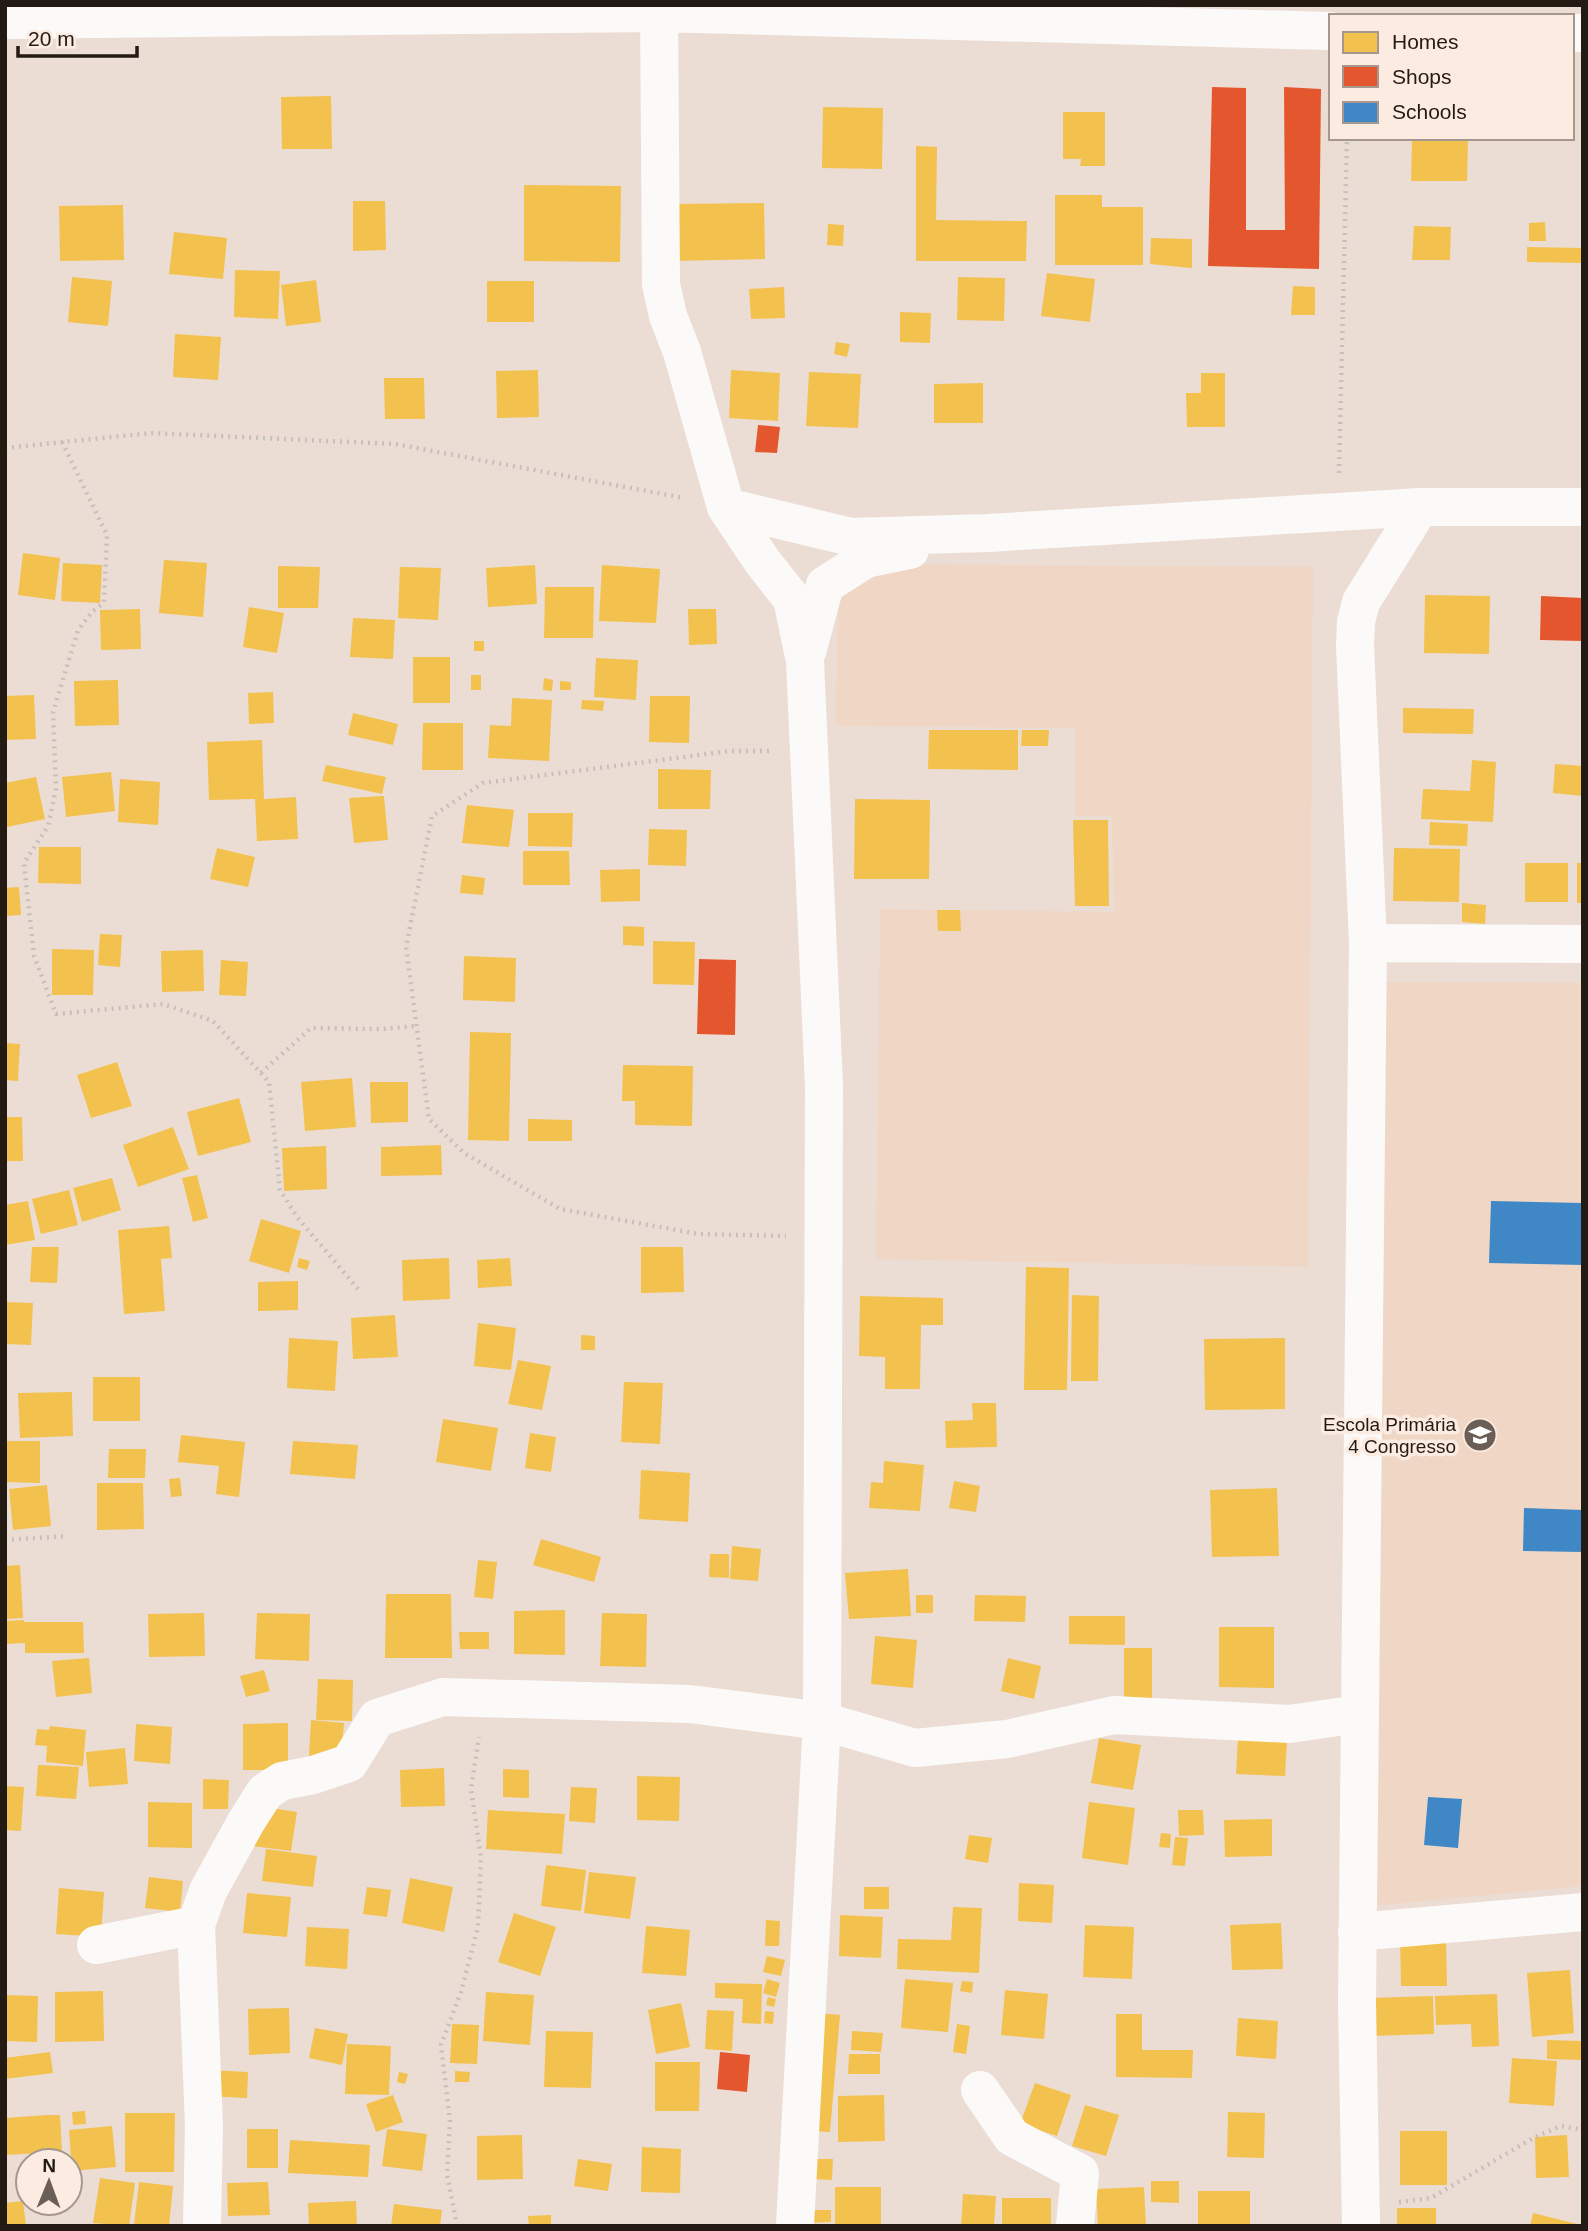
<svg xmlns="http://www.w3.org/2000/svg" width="1588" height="2231" font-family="Helvetica,sans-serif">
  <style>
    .built { fill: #efd6c5 }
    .homes { fill: #f2c14e }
    .shops { fill: #e4572e }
    .schools { fill: #3f88c5 }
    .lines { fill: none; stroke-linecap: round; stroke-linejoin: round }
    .path { stroke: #c5c0bb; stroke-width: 4.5; stroke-dasharray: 2 5; stroke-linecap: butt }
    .street { stroke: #fcfaf9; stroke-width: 38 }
    .labels { text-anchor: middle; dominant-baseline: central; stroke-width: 7; stroke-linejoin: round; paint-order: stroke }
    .poi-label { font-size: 19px; fill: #241a14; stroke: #fbebe0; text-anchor: end }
  </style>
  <rect width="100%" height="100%" fill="#ecddd4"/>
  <path class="built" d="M873 564 1313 567 1308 1267 876 1259 880 909 1114 912 1112 816H1075V728L836 726 838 601 850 580Z
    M1382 982 1583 983V1886L1371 1906Z"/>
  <path class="homes" d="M331 96 332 149H282L281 97Z
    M823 107 883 108 882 169 822 168Z
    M1063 112H1105V166H1080L1081 159H1063Z
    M1412 138H1468L1467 181H1411Z
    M916 146 937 147 936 220 1027 221 1026 261H916Z
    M524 185 621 186 620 262 524 261Z
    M1055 195H1102V207H1143V265H1055Z
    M353 201H385L386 250 353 251Z
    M764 203 765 259 675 261 673 204Z
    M123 205 124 260 60 261 59 206Z
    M1545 222 1546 241H1529V223Z
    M828 224 844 225 843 246 827 245Z
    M1414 226 1451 227 1450 260H1412Z
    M174 232 227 238 223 279 169 274Z
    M1151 238 1192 239V268L1150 264Z
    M1527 247 1583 248V263L1527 262Z
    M235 270 280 271 278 319 234 317Z
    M1047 273 1095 279 1090 322 1041 316Z
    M72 277 112 281 108 326 68 322Z
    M958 277 1005 278 1004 321 957 320Z
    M316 280 321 322 286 326 281 285Z
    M487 281H534V322H487Z
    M1293 286 1315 287V315H1291Z
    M784 287 785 318 751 319 749 289Z
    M900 312 931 313 930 343 900 342Z
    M175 334 221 337 218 380 173 377Z
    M836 342 850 344 847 357 834 354Z
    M538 370 539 417 497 418 496 371Z
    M731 370 780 373 778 421 729 418Z
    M809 372 861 374 858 428 806 426Z
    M1201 373H1225V427H1187L1186 393H1201Z
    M384 378H424L425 419H385Z
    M983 383V423H934V384Z
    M23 553 60 558 55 600 18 595Z
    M164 560 207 563 203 617 159 613Z
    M63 563 102 565 100 603 61 601Z
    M535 565 537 604 488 607 486 568Z
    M602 565 660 569 656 623 599 621Z
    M278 566 320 567 318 608H278Z
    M400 567 441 568 438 620 398 618Z
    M545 587H594L593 638H544Z
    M1425 595 1490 596 1489 654 1424 653Z
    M249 607 284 613 277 653 243 647Z
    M140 609 141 649 101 650 100 610Z
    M688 609H716L717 644 689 645Z
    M353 618 395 620 393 659 350 657Z
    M474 641H484V651H474Z
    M413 657H450V703H413Z
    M596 658 638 660 636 700 594 697Z
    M471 675H481V690H471Z
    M544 678 553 680 552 691 543 690Z
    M118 680 119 725 75 726 74 681Z
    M560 681 571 682V690H560Z
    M273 692 274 723 249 724 248 693Z
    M34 695 36 739 5 740V696Z
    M650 696H690L689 743 649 742Z
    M512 698 552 700 549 761 488 758 490 725 511 726Z
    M582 700 604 701 603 711 581 709Z
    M1403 708 1474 709 1473 734 1403 733Z
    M353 713 398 724 393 745 348 735Z
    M423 723H463V770H422Z
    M929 730H1018V770L928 769Z
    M1022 730H1049L1048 746H1021Z
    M262 740 264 799 296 797 298 839 257 841 255 799 209 800 207 742Z
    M1472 760 1496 762 1493 822 1421 819 1423 789 1470 791Z
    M1555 764 1583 766V796L1553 793Z
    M326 765 386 777 382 794 322 781Z
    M658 769 711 770 710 809H658Z
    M111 772 115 811 66 817 62 777Z
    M36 777 45 819 7 827 5 783Z
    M120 779 160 782 158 825 118 822Z
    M384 796 388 840 354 843 349 798Z
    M855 799 930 800 929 879H854Z
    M467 805 514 810 509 847 462 843Z
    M528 813H573L572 847 528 846Z
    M1073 820H1108L1109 906H1075Z
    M1430 822 1468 824 1467 846 1429 845Z
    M649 829 687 830 686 866 648 865Z
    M39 847H81V884L38 883Z
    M217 848 255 857 248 887 210 879Z
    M1394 848 1460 849 1459 902 1393 901Z
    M523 851H569L570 885H523Z
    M1525 863H1568V902H1525Z
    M1577 863H1583V903H1577Z
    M640 869V901L601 902 600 870Z
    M462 875 485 878 483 895 460 893Z
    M19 887 21 915 5 916V888Z
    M1462 903 1486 905 1485 924 1462 922Z
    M937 910H960L961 931H938Z
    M623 926 644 927V946L623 945Z
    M100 934 122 935 120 967 98 965Z
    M653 941 695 942 694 985 653 984Z
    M52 949 94 950 93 995H52Z
    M203 950 204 991 162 992 161 951Z
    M464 956 516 958 515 1002 463 1000Z
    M221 960 248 962 246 996 219 995Z
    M470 1032 511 1033 509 1141 468 1140Z
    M5 1043 20 1044 18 1081 5 1080Z
    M117 1062 132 1106 91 1118 77 1075Z
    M623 1065 693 1066 692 1126 635 1125V1101H622Z
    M352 1078 356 1127 305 1131 301 1082Z
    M370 1082H408V1122L371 1123Z
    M239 1098 251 1142 198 1156 187 1112Z
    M5 1117H22L23 1161H5Z
    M528 1119 572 1120V1141H528Z
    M173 1127 189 1169 138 1187 123 1145Z
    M441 1145 442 1175 381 1176V1147Z
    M326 1146 327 1189 284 1191 282 1148Z
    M197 1175 208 1218 193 1222 182 1178Z
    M112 1178 121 1210 82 1222 73 1188Z
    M69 1190 78 1225 41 1234 32 1199Z
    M28 1201 35 1240 5 1245V1205Z
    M261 1219 301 1231 289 1273 249 1261Z
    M169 1226 172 1258 161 1259 165 1311 124 1314 118 1230Z
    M32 1247H59L57 1283 30 1282Z
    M641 1247H683L684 1292 641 1293Z
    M299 1258 310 1261 307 1270 297 1267Z
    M449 1258 450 1299 403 1301 402 1260Z
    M510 1258 512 1286 478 1288 477 1260Z
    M1026 1267 1069 1268 1067 1390H1024Z
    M298 1281V1310L258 1311V1282Z
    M1072 1295 1099 1296 1098 1381H1071Z
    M860 1296 943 1298V1325H921L920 1389H885V1357L859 1356Z
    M5 1302 33 1303 31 1345 5 1344Z
    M395 1315 398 1357 353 1359 351 1318Z
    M478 1323 516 1328 511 1370 474 1366Z
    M581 1335 595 1336V1350H581Z
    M289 1338 338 1341 335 1391 287 1388Z
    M1285 1338V1409L1205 1410 1204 1339Z
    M518 1360 551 1366 542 1410 508 1404Z
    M93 1377H140V1421H93Z
    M624 1382 663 1383 660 1444 621 1442Z
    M72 1392 73 1436 20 1438 18 1393Z
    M972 1403H996L997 1447 946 1448 945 1421 973 1420Z
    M443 1419 498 1428 491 1471 436 1462Z
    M530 1433 556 1437 551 1472 525 1468Z
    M181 1435 245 1442 239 1497 216 1494 219 1466 178 1462Z
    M5 1441H40V1483L5 1482Z
    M293 1441 358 1445 355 1479 290 1474Z
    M109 1449H146L145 1478H108Z
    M884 1461 924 1465 920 1511 869 1508 871 1482 883 1483Z
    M641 1470 690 1473 688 1522 639 1519Z
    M180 1478 182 1496 171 1497 169 1479Z
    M954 1481 980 1486 976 1512 949 1508Z
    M97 1483H143L144 1529 97 1530Z
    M47 1485 51 1526 13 1530 9 1489Z
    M1277 1488 1279 1556 1212 1557 1210 1490Z
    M541 1539 601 1557 594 1582 533 1565Z
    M732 1546 761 1549 758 1581 730 1579Z
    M710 1554H729V1578L709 1577Z
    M478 1560 497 1562 493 1599 474 1597Z
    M20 1565 23 1618 5 1619V1566Z
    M908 1569 911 1616 849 1619 845 1573Z
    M386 1594H451L452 1658H385Z
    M916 1595H933V1613H916Z
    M975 1595 1026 1596 1025 1622 974 1621Z
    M565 1610V1655L514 1654V1611Z
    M204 1613 205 1656 149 1657 148 1614Z
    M257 1613 310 1614 309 1661 255 1659Z
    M602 1613 647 1614 646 1667 600 1666Z
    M1069 1616H1125V1645L1069 1644Z
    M24 1620V1622H83L84 1653H25V1643L5 1644V1621Z
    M1219 1627H1274V1688L1219 1687Z
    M459 1632H489V1649H460Z
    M875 1636 917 1640 913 1688 871 1684Z
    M1124 1648H1152V1700H1124Z
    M89 1658 92 1693 56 1697 52 1661Z
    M1008 1658 1041 1666 1034 1699 1001 1691Z
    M264 1670 270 1691 246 1697 240 1676Z
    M318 1679 353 1680 352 1721 316 1720Z
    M311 1720 344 1723 341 1759 309 1757Z
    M288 1723V1770H243V1724Z
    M136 1724 172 1727 170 1764 134 1761Z
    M50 1726 86 1730 83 1766 46 1762 47 1746 35 1745 37 1729 49 1730Z
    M1099 1738 1141 1745 1133 1790 1091 1783Z
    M1238 1739 1287 1741 1285 1776 1236 1774Z
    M125 1748 128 1784 89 1787 86 1752Z
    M38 1765 79 1767 76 1799 36 1796Z
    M444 1768 445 1806 401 1807 400 1770Z
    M503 1769 529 1770V1798L503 1797Z
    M637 1776 680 1777 679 1821 637 1820Z
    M203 1779 229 1780 228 1809H203Z
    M5 1786 24 1787 21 1831 5 1830Z
    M571 1787 597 1788 595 1823 569 1821Z
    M148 1802 192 1803V1848L148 1847Z
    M1089 1802 1135 1808 1128 1865 1082 1858Z
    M259 1806 297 1812 291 1851 253 1846Z
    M488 1810 565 1814 562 1854 486 1849Z
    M1178 1810H1203L1204 1835 1179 1836Z
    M1272 1819V1856L1225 1857 1224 1820Z
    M1161 1833 1171 1834 1170 1848 1159 1847Z
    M969 1835 992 1838 988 1863 965 1859Z
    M1175 1837 1188 1838 1185 1866 1172 1865Z
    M266 1849 317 1856 313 1887 262 1881Z
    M546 1865 586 1870 581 1911 541 1906Z
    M589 1872 636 1877 630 1919 584 1913Z
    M149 1877 183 1881 180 1912 145 1908Z
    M410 1878 453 1887 444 1932 402 1923Z
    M1019 1883 1054 1885 1052 1923 1018 1921Z
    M367 1887 391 1890 387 1917 363 1914Z
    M864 1887H889V1909H864Z
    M59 1888 104 1892 101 1937 56 1934Z
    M247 1893 291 1897 287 1937 243 1933Z
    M953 1907 982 1908 979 1973 897 1969 898 1939 951 1940Z
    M514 1913 556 1927 540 1976 498 1962Z
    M840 1915 883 1917 881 1958 839 1956Z
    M766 1920 780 1921 779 1946H765Z
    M1281 1923 1283 1969 1232 1970 1230 1925Z
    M1085 1925 1134 1927 1132 1979 1083 1977Z
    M646 1926 690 1930 686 1976 642 1973Z
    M307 1927 349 1929 347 1969 305 1966Z
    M1446 1940 1447 1986H1401L1400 1941Z
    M767 1956 785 1960 781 1976 763 1972Z
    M1570 1970 1574 2033 1532 2037 1527 1973Z
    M767 1979 780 1983 776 1997 763 1993Z
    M905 1979 953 1983 948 2032 901 2028Z
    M962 1981 973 1982 972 1993 960 1991Z
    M715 1983 762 1984 761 2024 742 2023 743 1999 715 1998Z
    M1005 1990 1048 1994 1044 2039 1001 2035Z
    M103 1991 104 2041 55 2042V1992Z
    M486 1992 534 1995 530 2045 483 2041Z
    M1497 1994 1499 2046 1472 2047 1471 2024 1436 2025 1435 1996Z
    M5 1995 38 1996 37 2042 5 2041Z
    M1433 1996 1434 2034 1370 2036V1998Z
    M768 1997 776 1999 774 2007 766 2005Z
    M681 2003 690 2047 656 2054 648 2010Z
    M289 2008 290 2053 249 2055 248 2009Z
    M707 2010 734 2011 732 2051 705 2049Z
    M765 2011 774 2012 773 2024 764 2023Z
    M818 2013 840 2015 830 2132 809 2131Z
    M1116 2014H1142V2050H1193L1192 2078 1116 2077Z
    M1238 2018 1278 2021 1276 2059 1236 2056Z
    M452 2024 479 2025 477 2064 450 2063Z
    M957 2024 970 2026 966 2054 953 2052Z
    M315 2028 348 2034 342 2065 309 2058Z
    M546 2031 593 2032 591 2088 544 2087Z
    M852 2031 883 2033 881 2052 851 2050Z
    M1547 2040 1583 2041V2060L1547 2059Z
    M347 2044 391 2046 389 2095 345 2094Z
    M50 2052 53 2073 5 2079V2058Z
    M849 2054H880V2074H848Z
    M1512 2058 1557 2061 1554 2106 1509 2103Z
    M655 2062H700L699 2111H655Z
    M207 2070 248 2072 247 2098 206 2096Z
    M455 2071 470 2072 469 2082H455Z
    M399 2072 408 2074 405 2084 397 2082Z
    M1035 2083 1071 2095 1057 2136 1020 2124Z
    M393 2095 403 2122 376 2132 366 2104Z
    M884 2095 885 2141 838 2142V2096Z
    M1085 2105 1119 2115 1106 2156 1072 2146Z
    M85 2111 86 2124 73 2125 72 2112Z
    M1228 2112 1265 2113 1264 2158 1227 2157Z
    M125 2113H175L174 2172H125Z
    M47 2115H60L62 2152 5 2155V2118Z
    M112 2126 116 2167 72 2171 69 2130Z
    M247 2129H278V2168H247Z
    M387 2129 427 2134 422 2171 382 2166Z
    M1400 2131H1447V2185H1400Z
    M522 2135 523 2179 477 2180V2136Z
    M1567 2135 1569 2177 1536 2178 1535 2137Z
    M290 2140 370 2145 368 2177 288 2173Z
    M642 2147 681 2149 680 2193 641 2192Z
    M578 2159 612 2164 608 2191 574 2186Z
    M812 2159H833L832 2180 812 2179Z
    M100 2178 135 2183 129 2226 93 2223Z
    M1151 2181H1179V2203L1151 2202Z
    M139 2182 173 2186 169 2226 134 2225Z
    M268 2182 270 2215 228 2216 227 2183Z
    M835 2187H881V2226H835Z
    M1144 2187 1146 2226H1098L1096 2189Z
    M1198 2191H1250V2226H1198Z
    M963 2194 996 2196 994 2226H961Z
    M1002 2198H1051V2226H1002Z
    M23 2201 26 2226H5V2203Z
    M356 2201 357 2226H309L308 2203Z
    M394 2204 442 2210 440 2226H391Z
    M1397 2208H1436V2226H1397Z
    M809 2210H831V2222L810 2223Z
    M1533 2213 1581 2225V2226H1530Z
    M551 2215V2226H529L528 2216Z"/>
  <path class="shops" d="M1212 87 1246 88V230H1285L1284 87 1321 89 1319 269 1208 266Z
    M758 425 780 427 777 453 755 452Z
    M1541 596 1583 598V641L1540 640Z
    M699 959 736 960 735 1035 697 1034Z
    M720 2052 750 2055 747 2092 717 2089Z"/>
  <path class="schools" d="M1491 1201 1583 1203V1265L1489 1263Z
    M1524 1508 1583 1510V1552L1523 1551Z
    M1428 1797 1462 1799 1458 1848 1424 1845Z"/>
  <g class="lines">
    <path class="path" d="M62 442 107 535 104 602 92 612 78 630 53 712 56 789 48 826 24 863 34 956 56 1014 163 1004 213 1021 269 1082 280 1190 297 1217 358 1289
      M5 448 151 433 395 444 684 498
      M1339 473 1347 138
      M769 751H730L483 783 432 816 406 947 429 1119 464 1153 560 1209 699 1234 786 1236
      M261 1073 311 1028 382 1029 416 1026
      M5 1540 67 1536
      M1399 2202 1431 2198 1535 2137 1561 2126 1583 2130
      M457 2226 447 2174 450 2121 441 2045 461 1992 478 1927 481 1857 471 1789 479 1737"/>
    <path class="street" d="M659 5 661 284 668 316 682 352 726 507 762 561 792 599 805 661 824 1086 822 1721 795 2226
      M5 20 658 13 1331 31
      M1572 33H1583
      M726 507 851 537 988 533 1420 507H1583
      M807 652 825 585 866 559 910 550
      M1368 943 1583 944
      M1357 1932 1583 1912
      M96 1945 196 1925
      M980 2090 1012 2137 1080 2173 1075 2226
      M202 2226 204 2126 196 1925 208 1891 246 1822 265 1792 282 1781 313 1775 349 1763 377 1718 443 1697 690 1704 822 1721 915 1748 1007 1739 1114 1715 1289 1724 1359 1714
      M1361 2226 1357 2002 1368 943 1355 645 1356 622 1361 602 1420 507"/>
  </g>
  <defs>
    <symbol id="school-disc" viewBox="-11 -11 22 22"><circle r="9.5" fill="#6a5e57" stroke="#fbebe0"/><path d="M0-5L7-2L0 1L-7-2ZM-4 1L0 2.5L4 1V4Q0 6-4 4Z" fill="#fff"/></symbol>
  </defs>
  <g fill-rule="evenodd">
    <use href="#school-disc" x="1461" y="1416" width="38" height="38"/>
  </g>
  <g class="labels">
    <g class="poi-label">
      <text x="1456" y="1424">Escola Primária<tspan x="1456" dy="22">4 Congresso</tspan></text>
    </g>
  </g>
  <rect width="1588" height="2231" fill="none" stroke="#241a14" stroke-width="14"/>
  <rect x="1329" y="14" width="245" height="126" fill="#fbebe0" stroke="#a5978e" stroke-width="2"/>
  <rect x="1343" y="32" width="35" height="21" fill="#f2c14e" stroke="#a5978e" stroke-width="2"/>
  <text x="1392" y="49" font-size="21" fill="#241a14">Homes</text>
  <rect x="1343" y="66" width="35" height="21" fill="#e4572e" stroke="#a5978e" stroke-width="2"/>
  <text x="1392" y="84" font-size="21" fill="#241a14">Shops</text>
  <rect x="1343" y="102" width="35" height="21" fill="#3f88c5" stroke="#a5978e" stroke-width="2"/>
  <text x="1392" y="119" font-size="21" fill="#241a14">Schools</text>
  <g transform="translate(49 2182) rotate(1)"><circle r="33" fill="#fbebe0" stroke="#a5978e" stroke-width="2"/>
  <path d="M0-5L12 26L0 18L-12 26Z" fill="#6a5e57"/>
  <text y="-10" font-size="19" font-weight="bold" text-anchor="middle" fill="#241a14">N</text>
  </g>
  <path d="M18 46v10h119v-10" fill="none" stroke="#241a14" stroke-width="3.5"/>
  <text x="28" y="46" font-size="21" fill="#241a14" stroke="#fbebe0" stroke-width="5" paint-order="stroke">20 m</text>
</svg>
